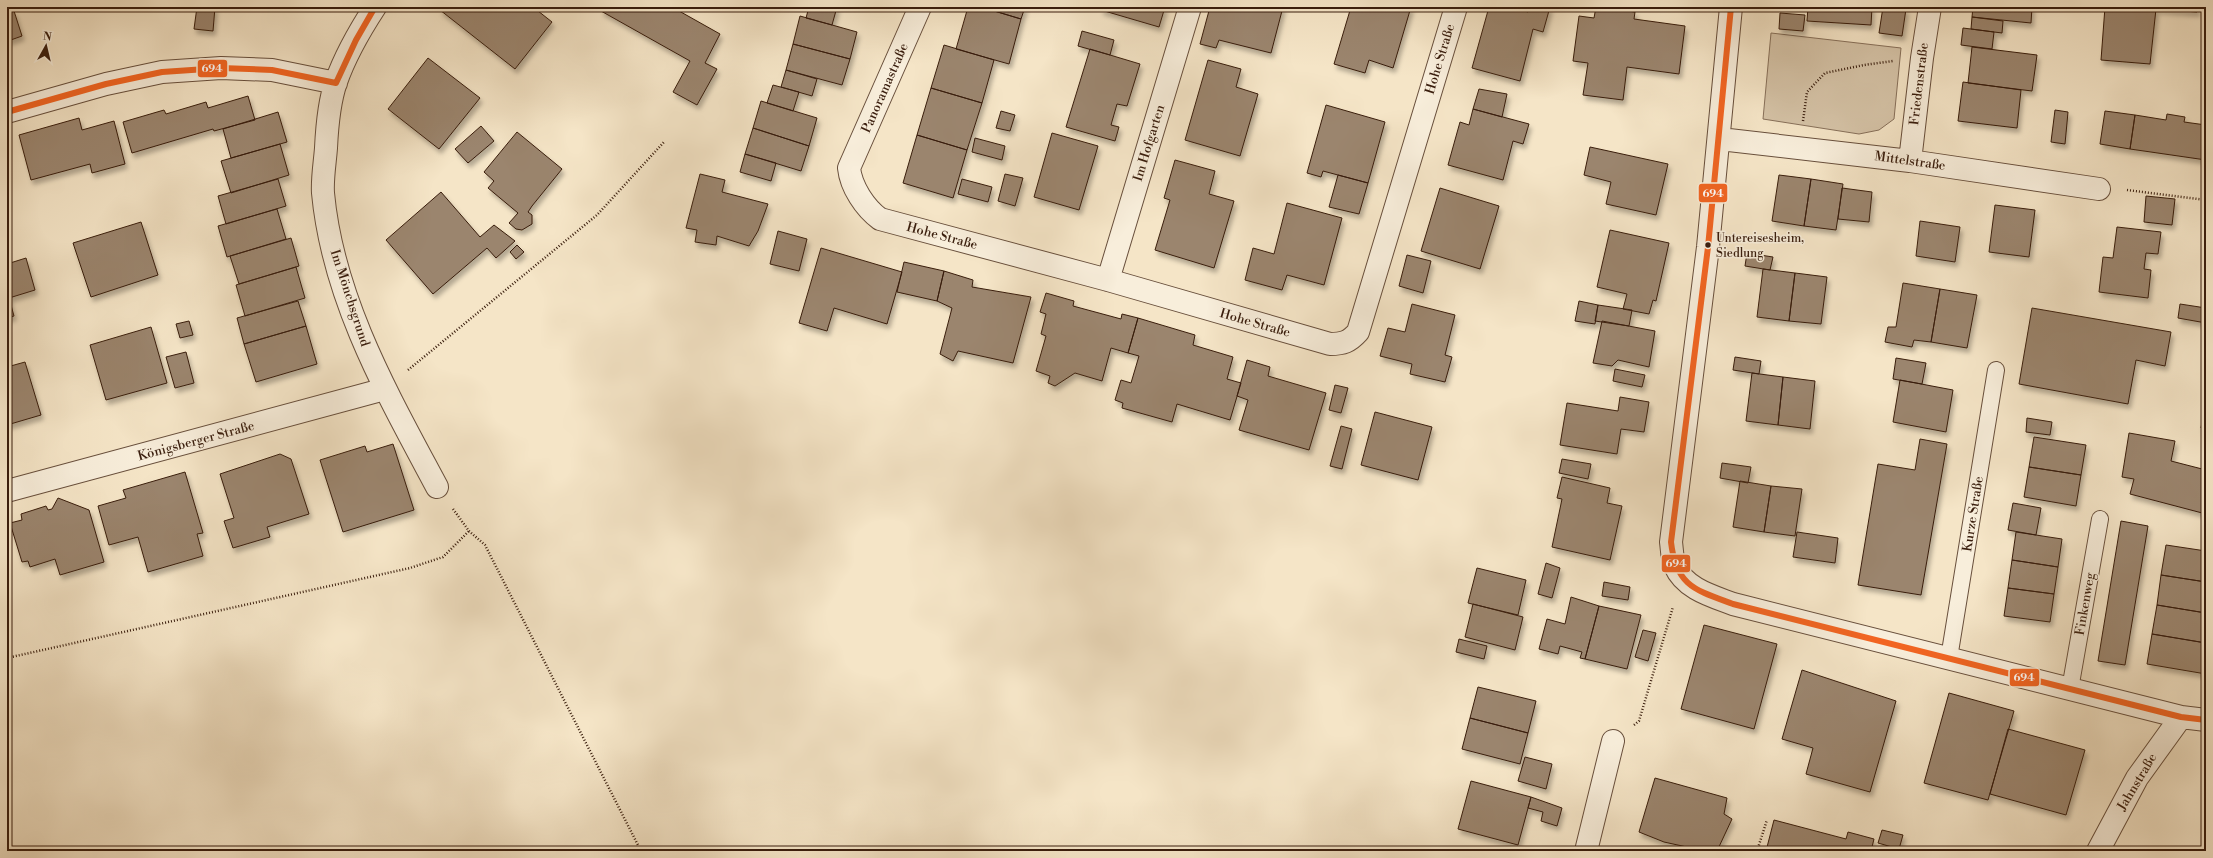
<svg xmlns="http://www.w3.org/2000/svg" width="2213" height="858" font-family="'Libre Bodoni',serif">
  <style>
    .green { fill: #d5c3a7; stroke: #87705a }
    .building { fill: #9b856e; stroke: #391d0d; filter: url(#shadow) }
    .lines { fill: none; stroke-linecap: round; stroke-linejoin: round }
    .service-casing { stroke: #684f3c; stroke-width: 18 }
    .minor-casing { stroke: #684f3c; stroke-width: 24 }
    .path { stroke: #391d0d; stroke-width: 2.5; stroke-dasharray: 1 2; stroke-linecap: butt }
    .service { stroke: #f8eedb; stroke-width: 16 }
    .minor { stroke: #f8eedb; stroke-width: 22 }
    .bus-1-casing { stroke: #f8eedb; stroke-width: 9 }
    .bus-1 { stroke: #f26522; stroke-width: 6 }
    .bus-dot { fill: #391d0d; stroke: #f8eedb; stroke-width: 1.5 }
    .labels { text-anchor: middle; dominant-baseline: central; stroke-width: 3; stroke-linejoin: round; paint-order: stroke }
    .bus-label { font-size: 12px; fill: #391d0d; stroke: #f8eedb; text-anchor: start }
    .street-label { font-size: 13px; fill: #391d0d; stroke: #f8eedb }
    .line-badge { stroke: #f8eedb; stroke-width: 1.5 }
    .badge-label { font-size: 11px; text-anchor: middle; font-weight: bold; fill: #fff }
  </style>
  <defs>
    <filter id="shadow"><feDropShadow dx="2.5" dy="4.5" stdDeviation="2" flood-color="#0004"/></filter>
  </defs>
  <rect width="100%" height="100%" fill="#f5e5c7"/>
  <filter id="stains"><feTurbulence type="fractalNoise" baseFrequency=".005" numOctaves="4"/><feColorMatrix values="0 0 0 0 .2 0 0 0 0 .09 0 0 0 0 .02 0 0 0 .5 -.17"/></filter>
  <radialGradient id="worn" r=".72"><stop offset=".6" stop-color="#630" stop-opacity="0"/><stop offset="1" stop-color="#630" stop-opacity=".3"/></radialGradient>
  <path class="green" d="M1771 33 1901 48 1894 119 1879 130 1859 134 1763 119Z"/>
  <path class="building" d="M197 7H215L213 31 194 29Z
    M442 7H533L552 22 515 69 440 10Z
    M603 7H672L720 34 705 63 717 69 697 105 673 92 690 61 601 11Z
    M809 7H837L832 25 806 18Z
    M968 7H981L1021 19 1009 64 956 49Z
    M981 7H1025L1021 19Z
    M1102 7H1165L1159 27 1101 10Z
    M1210 7H1283L1271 53 1219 40 1216 48 1200 44Z
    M1351 7H1411L1393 68 1369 60 1365 73 1334 64Z
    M1489 7H1511L1528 12 1529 7H1550L1543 32 1533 29 1520 81 1472 68Z
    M1596 7 1635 12 1634 19 1685 26 1679 74 1627 67 1623 100 1583 95 1588 63 1573 61 1579 16 1594 18Z
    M1808 7H1872L1871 25 1807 21Z
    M1883 7 1906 9 1902 36 1879 33Z
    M1973 7H2032L2031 23 1972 17Z
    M2105 7H2198L2197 12 2156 9 2150 64 2101 60Z
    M14 11 22 36 8 41 7 14Z
    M1780 13 1805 15 1803 31 1779 29Z
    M800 16 857 32 850 59 793 44Z
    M1972 17 2003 21 2002 33 1971 29Z
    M1963 28 1994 32 1992 49 1961 45Z
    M1082 31 1114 40 1110 55 1078 46Z
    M793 44 850 59 842 85 786 70Z
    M944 45 994 60 982 103 931 88Z
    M1972 47 2037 55 2032 91 1968 83Z
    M1090 49 1140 64 1127 106 1117 104 1111 125 1119 127 1115 141 1066 127Z
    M428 58 480 98 439 149 388 109Z
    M1208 60 1241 69 1236 87 1258 94 1240 156 1185 140Z
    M786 70 817 79 812 96 781 87Z
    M1963 82 2021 90 2017 128 1958 121Z
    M773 85 799 92 793 111 767 103Z
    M931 88 982 103 967 150 917 135Z
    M1479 89 1507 94 1502 117 1473 109Z
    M248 96 255 120 214 131 213 129 132 153 123 122 164 110 166 114 206 102 208 108Z
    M761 101 817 118 809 146 753 128Z
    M1326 105 1385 122 1368 183 1323 171 1321 177 1307 173Z
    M1473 109 1529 124 1523 144 1513 141 1503 180 1448 165 1460 122 1469 125Z
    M2055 110 2068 112 2065 144 2051 142Z
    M1001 111 1015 115 1010 131 996 128Z
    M2105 111 2135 115 2130 149 2100 144Z
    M278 112 287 142 231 158 223 129Z
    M2167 114 2185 117 2184 122 2206 125V160L2130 149 2135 115 2166 120Z
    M79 118 82 130 114 121 125 164 92 173 90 164 31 180 19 135Z
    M481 126 494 141 468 163 455 149Z
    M753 128 809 146 801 171 745 154Z
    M517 132 562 169 532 206 528 212 532 215V224L522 230 516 229 509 223 518 213 488 188 494 181 484 172Z
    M1052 133 1098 146 1079 210 1034 197Z
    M917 135 967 150 953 198 903 183Z
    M975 138 1005 146 1002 160 972 152Z
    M280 144 289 175 231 193 221 161Z
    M1590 147 1668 164 1656 215 1606 204 1611 182 1584 175Z
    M745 154 776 163 771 181 740 172Z
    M1175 160 1215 171 1209 194 1234 201 1214 268 1155 250 1170 200 1164 198Z
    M700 174 725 180 722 192 768 204 758 231 749 246 717 236 716 245 695 242 697 230 686 228Z
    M1005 174 1023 178 1015 206 998 201Z
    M1338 175 1368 183 1359 214 1329 207Z
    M1779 175 1811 179 1804 226 1772 221Z
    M278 179 286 206 226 224 218 196Z
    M962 179 992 187 988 202 958 194Z
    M1811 179 1843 184 1836 230 1804 226Z
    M1440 188 1499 206 1480 269 1421 251Z
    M1842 188 1872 192 1869 222 1838 219Z
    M441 192 480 237 494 225 515 241 496 258 487 248 433 294 386 240Z
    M2146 196 2175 199 2172 225 2144 222Z
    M1287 203 1342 218 1324 285 1287 275 1282 290 1245 280 1253 248 1274 254Z
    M1995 205 2035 210 2029 257 1989 252Z
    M277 209 286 239 227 257 218 226Z
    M1920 221 1960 227 1955 262 1916 256Z
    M141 222 158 275 91 297 73 243Z
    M2117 227 2161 232 2158 254 2146 253 2144 269 2151 270 2148 298 2099 292 2103 257 2113 258Z
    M1610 230 1669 243 1656 301 1653 300 1649 314 1623 309 1627 294 1597 287Z
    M778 231 807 239 799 271 770 264Z
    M291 238 299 266 239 284 230 256Z
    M517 245 524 252 516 259 510 252Z
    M821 248 902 272 887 324 834 308 827 331 799 323Z
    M1747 253 1773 257 1770 270 1745 266Z
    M1407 255 1431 261 1423 293 1399 286Z
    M26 258 35 290 9 298 14 316 7 318V264Z
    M904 262 944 271 937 301 897 292Z
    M296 267 305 298 245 316 236 285Z
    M1763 269 1795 273 1789 321 1757 317Z
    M944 271 973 280 972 287 1031 297 1013 363 958 351 953 361 940 354 952 308 937 301Z
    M1795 273 1827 277 1821 324 1789 321Z
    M1903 283 1940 289 1931 342 1914 340 1912 347 1885 342 1888 327H1896Z
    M1940 289 1977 295 1967 348 1931 342Z
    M1046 293 1074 301 1073 306 1121 319 1122 314 1138 318 1128 353 1111 348 1102 381 1075 373 1055 386 1048 383 1050 376 1036 371 1046 336 1041 334 1046 314 1040 312Z
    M298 301 306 326 244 344 237 318Z
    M1579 301 1598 305 1595 324 1575 321Z
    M1412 304 1455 315 1445 355 1452 357 1445 382 1410 374 1412 364 1380 356 1388 328 1405 332Z
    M2180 304 2206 308V323L2178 318Z
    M1598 305 1632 310 1629 326 1595 321Z
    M2032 308 2171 332 2165 366 2136 360 2128 404 2019 384Z
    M1138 318 1195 335 1193 345 1233 357 1227 379 1241 383 1230 420 1177 404 1172 422 1122 408 1123 403 1115 400 1121 380 1131 383 1139 356 1128 353Z
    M189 321 193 335 180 338 176 324Z
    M1602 321 1655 331 1649 367 1618 360 1612 366 1593 363Z
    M306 326 317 364 256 382 244 344Z
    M151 327 167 383 106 400 90 345Z
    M186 352 194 383 175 388 166 357Z
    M1735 357 1761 361 1759 374 1733 370Z
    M1896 358 1926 363 1922 384 1893 379Z
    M1247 360 1270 367 1268 376 1326 393 1309 450 1239 430 1248 400 1237 396Z
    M25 362 41 415 7 425V367Z
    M1615 369 1645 375 1642 387 1613 381Z
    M1752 373 1783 377 1778 425 1746 421Z
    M1783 377 1815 381 1810 429 1778 425Z
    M1900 380 1953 390 1946 432 1893 422Z
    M1335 385 1348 388 1341 413 1329 410Z
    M1620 397 1649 402 1644 432 1621 429 1617 454 1560 445 1567 403 1618 411Z
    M2206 398V429L2201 428Z
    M1375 412 1432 427 1418 480 1361 465Z
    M2027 418 2052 422 2050 435 2026 432Z
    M1341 426 1352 429 1342 469 1330 466Z
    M2129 433 2175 441 2171 461 2206 470V514L2130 494 2134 479 2122 477Z
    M2034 437 2086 445 2081 475 2029 467Z
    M1920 439 1947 444 1921 595 1858 585 1878 464 1915 470Z
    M393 444 414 510 343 532 320 460 365 446 367 452Z
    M280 454 291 459 309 514 267 527 270 537 233 548 224 521 234 518 220 474Z
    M1562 459 1591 464 1588 479 1559 473Z
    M1722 463 1751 467 1748 483 1720 478Z
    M2029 467 2081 475 2076 506 2024 497Z
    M185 472 203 533 197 534 203 556 148 572 138 537 109 545 98 506 126 498 123 490Z
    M1562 477 1610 488 1607 503 1622 506 1610 560 1552 547 1562 499 1557 498Z
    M1740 481 1771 486 1764 532 1733 527Z
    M1771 486 1802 489 1795 536 1764 532Z
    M58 498 89 510 104 562 60 575 55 559 30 567 28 561 22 562 10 523 22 520 21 514 46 506 48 510 52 509Z
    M2013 503 2041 508 2036 535 2008 530Z
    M2121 521 2148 526 2125 665 2098 661Z
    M1797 532 1838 538 1835 563 1793 557Z
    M2016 532 2062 539 2058 567 2012 560Z
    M2166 545 2206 551V582L2161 575Z
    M2012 560 2058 567 2054 594 2008 588Z
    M1546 563 1560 568 1552 598 1538 594Z
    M1477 568 1526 580 1518 615 1468 603Z
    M2161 575 2206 582V613L2157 605Z
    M1604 582 1630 587 1628 600 1602 596Z
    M2008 588 2054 594 2050 622 2004 616Z
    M1571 597 1599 606 1585 659 1580 658 1582 652 1560 646 1558 654 1539 649 1547 619 1565 624Z
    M1473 604 1523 617 1515 650 1465 637Z
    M2157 605 2206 613V643L2152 634Z
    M1599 606 1641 615 1627 669 1585 659Z
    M1704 625 1777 644 1754 729 1681 709Z
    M1643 630 1656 633 1648 661 1635 657Z
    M2152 634 2206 643V674L2147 664Z
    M1459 639 1487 646 1484 659 1456 652Z
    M1802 670 1896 701 1870 792 1806 774 1813 748 1782 739Z
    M1478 687 1536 701 1528 733 1470 718Z
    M1949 693 2014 711 1988 800 1924 783Z
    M1470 718 1528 733 1520 764 1462 749Z
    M2008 729 2085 750 2066 815 1990 794Z
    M1525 757 1552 764 1546 789 1518 781Z
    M1655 778 1727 798 1724 814 1732 819 1717 851H1705L1664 842 1639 832Z
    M1471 781 1531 797 1518 845 1458 829Z
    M1531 797 1562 808 1557 826 1541 821 1543 812 1528 808Z
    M1774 820 1846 839 1848 832 1874 839 1871 851H1766Z
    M1882 830 1903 835 1899 849 1878 843Z"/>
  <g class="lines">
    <defs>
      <path id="service" d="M1949 658 1996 370
        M2070 689 2100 519"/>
      <path id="minor" d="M375 7C360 30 345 56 336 82 329 102 327 127 326 148 325 162 322 179 323 193 333 300 388 395 437 487
        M920 7 849 168C851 187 865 208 880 219L1108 280 1330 344C1343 344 1349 342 1358 332L1456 7
        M1731 7 1708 247 1671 542C1672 549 1672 559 1675 566 1685 589 1712 596 1733 604L2181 717 2206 720
        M7 112 106 84 162 72 221 68 272 70 336 83
        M1720 139 1910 161 2099 189
        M1910 161 1922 58 1930 7
        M1108 280 1190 7
        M7 491 385 389
        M1586 851 1613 741
        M2098 851 2137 778 2181 717"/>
    </defs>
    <use href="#service" class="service-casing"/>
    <use href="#minor" class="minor-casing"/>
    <path class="path" d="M1803 121 1807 92 1825 73 1864 65 1893 61
      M2127 190 2206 200
      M408 370 597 215 664 142
      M453 509 469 531 485 545 641 851
      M7 658 410 568 443 557 469 531
      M1634 725 1639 721 1673 607
      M1757 851 1767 820"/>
    <use href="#service" class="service"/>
    <use href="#minor" class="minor"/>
    <defs>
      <path id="bus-1" d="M1731 7 1708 247 1671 542C1676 586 1695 590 1733 604L2181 717 2206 720
        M7 112 106 84 162 72 221 68 272 70 336 83 356 40 375 7"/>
    </defs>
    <use href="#bus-1" class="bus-1-casing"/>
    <use href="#bus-1" class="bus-1"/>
  </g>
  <circle class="bus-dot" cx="1708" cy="245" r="3.5"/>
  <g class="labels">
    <g class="bus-label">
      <text x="1716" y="238">Untereisesheim,<tspan x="1716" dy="15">Siedlung</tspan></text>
    </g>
    <g class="street-label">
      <text transform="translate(1440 59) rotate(-73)">Hohe Straße</text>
      <text transform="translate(1919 84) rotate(-83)">Friedenstraße</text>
      <text transform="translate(885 88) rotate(-66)">Panoramastraße</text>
      <text transform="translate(1149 143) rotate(-73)">Im Hofgarten</text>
      <text transform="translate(1910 161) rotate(8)">Mittelstraße</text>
      <text transform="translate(942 236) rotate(15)">Hohe Straße</text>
      <text transform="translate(350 298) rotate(72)">Im Mönchsgrund</text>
      <text transform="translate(1255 323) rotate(16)">Hohe Straße</text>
      <text transform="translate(196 441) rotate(-15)">Königsberger Straße</text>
      <text transform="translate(1973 514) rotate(-81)">Kurze Straße</text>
      <text transform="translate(2085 604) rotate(-80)">Finkenweg</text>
      <text transform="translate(2137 782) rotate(-59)">Jahnstraße</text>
    </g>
  </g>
  <g class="line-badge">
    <rect x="197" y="59" width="31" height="19" rx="4" fill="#f26522"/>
    <rect x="1698" y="183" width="30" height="20" rx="4" fill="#f26522"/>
    <rect x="1661" y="554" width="30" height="19" rx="4" fill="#f26522"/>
    <rect x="2009" y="668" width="31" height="19" rx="4" fill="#f26522"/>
  </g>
  <g class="badge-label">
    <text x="212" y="72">694</text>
    <text x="1713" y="197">694</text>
    <text x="1676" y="567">694</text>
    <text x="2024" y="681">694</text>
  </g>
  <rect width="2213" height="858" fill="none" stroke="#f5e5c7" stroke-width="24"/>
  <rect x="8" y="8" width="2197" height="842" fill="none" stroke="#391d0d" stroke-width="2"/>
  <rect x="12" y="12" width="2189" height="834" fill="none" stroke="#391d0d"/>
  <g transform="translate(46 46) rotate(8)" stroke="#f8eedb" stroke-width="3" paint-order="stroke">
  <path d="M0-3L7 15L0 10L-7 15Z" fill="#391d0d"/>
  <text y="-6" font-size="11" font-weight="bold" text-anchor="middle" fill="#391d0d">N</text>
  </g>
  <rect width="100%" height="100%" filter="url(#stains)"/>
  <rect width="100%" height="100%" fill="url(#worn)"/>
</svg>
